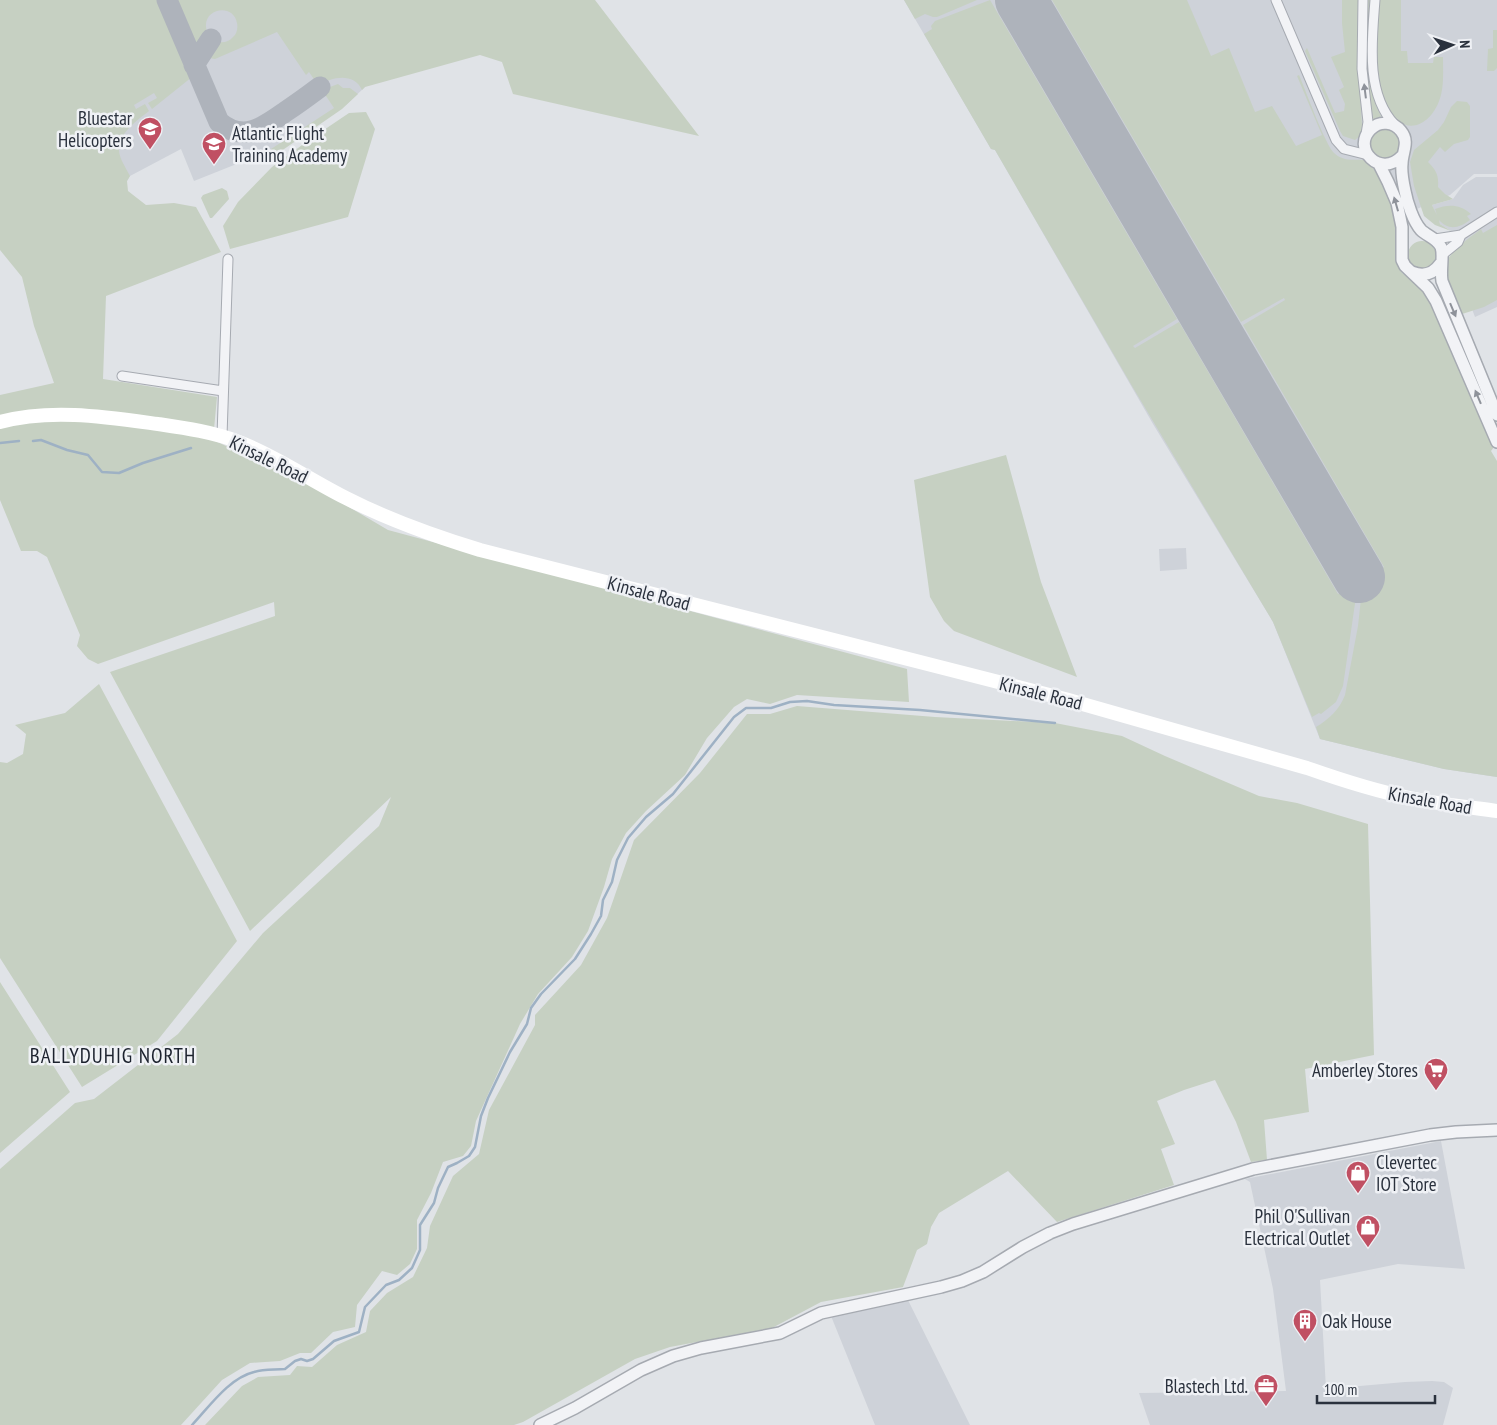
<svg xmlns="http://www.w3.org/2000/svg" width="1497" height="1425" font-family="'PT Sans Narrow',sans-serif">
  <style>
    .built { fill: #ced2d9 }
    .green { fill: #c6d0c2 }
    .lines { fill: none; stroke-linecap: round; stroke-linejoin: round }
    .stream { stroke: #9eb1c4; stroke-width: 2.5 }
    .taxiway { stroke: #aeb3bb; stroke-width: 21 }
    .runway { stroke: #aeb3bb; stroke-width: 52 }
    .minor-casing { stroke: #a6aab1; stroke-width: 11 }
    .tertiary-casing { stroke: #a6aab1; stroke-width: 14 }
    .minor { stroke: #f2f3f6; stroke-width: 9 }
    .tertiary { stroke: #f2f3f6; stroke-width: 11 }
    .secondary { stroke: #fff; stroke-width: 14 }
    .oneway { fill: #8e929a }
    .labels { text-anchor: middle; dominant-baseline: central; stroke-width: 5; stroke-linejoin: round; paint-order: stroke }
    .poi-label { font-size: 19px; fill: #2a313d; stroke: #eff1f5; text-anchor: end }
    .street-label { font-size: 19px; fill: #2a313d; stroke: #eff1f5 }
    .quarter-label { font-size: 21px; letter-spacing: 1px; fill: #1c222e; stroke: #eff1f5 }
  </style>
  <rect width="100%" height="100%" fill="#e0e3e7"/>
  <path class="built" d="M0 0H331L365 87 347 104 272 150 194 181 181 149 130 176 127 181Z
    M904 0H1497V174H1474L1450 195 1341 241 1497 777 1444 769 1320 739 1273 622 1153 424 995 150 991 149Z
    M1476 177H1497V307L1475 317 1458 272 1462 251 1451 231 1440 224 1432 205 1453 199 1463 185Z
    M1186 548 1187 569 1160 571 1159 549Z
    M1441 1141 1465 1269 1398 1264 1320 1280 1326 1389 1405 1382 1432 1381 1444 1382 1453 1388 1443 1425H1150L1139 1393 1286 1391 1273 1289 1251 1187 1250 1182 1245 1179Z
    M905 1294 970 1425H875L829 1311Z"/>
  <path class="green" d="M0 0H159L192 77 152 109 148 103 157 98 154 93 134 105 136 109 145 104 149 111C138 120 118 133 119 150 119 158 126 168 130 176L127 181 128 191 146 205 174 203 196 207 221 252 106 296 103 379 217 397 213 440 315 487 388 530 907 669 909 702 797 695 770 704 747 699 734 707 707 738 685 775 646 811 626 833 612 859 604 887 588 931 572 957 538 994 520 1024 476 1121 471 1146 463 1156 443 1162 431 1193 417 1220V1249L410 1264 397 1275 382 1271 357 1305 355 1327 333 1332 311 1353H300L280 1361 250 1363 222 1380 181 1425H0V1169L75 1103 94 1099 178 1034 263 933 379 826 391 797 250 931 110 672 275 616 274 602 98 664 88 659 77 646 80 635 47 557 37 551H21L0 500V395L54 383 34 326 22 277 0 250Z
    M174 0H595L699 136 513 94 502 62 480 55 365 87 362 90C354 72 332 77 318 85L309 72 306 75 277 32 215 59 203 57 215 41C221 43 228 43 233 37 237 34 238 28 237 23 233 0 195 10 209 36L198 53 194 50Z
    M904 0H977L937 17H933L925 14 915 19Z
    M990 0 1177 319 1133 346 1135 348 1179 322 1338 594 1358 583 1343 686 1336 702 1321 714 1319 713 1312 717 1273 622 1132 386 995 150 991 149 924 34 932 29 931 26 935 21Z
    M1052 0H1187L1211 56 1229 48 1255 112 1272 106 1296 146 1322 135 1297 76 1299 75C1305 89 1326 146 1334 153 1344 162 1353 159 1364 160 1385 176 1395 206 1398 232 1399 244 1392 258 1400 270 1403 275 1410 278 1415 282 1424 291 1429 300 1435 310L1494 447 1491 451 1497 461V777L1444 769 1320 739 1316 727C1328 720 1340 709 1345 695L1358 626 1363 580 1384 567 1243 325 1285 300 1284 298 1241 322Z
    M1342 0H1358L1357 45 1362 125 1361 135 1355 140 1343 136 1340 131 1305 51 1307 48 1335 113 1344 111 1345 104 1339 90 1344 87 1331 57 1345 52 1342 23Z
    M1367 0H1371C1370 37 1363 82 1381 116L1375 121 1373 118C1366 78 1366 40 1367 0Z
    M1379 0H1401V51H1407L1408 63H1433L1434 57H1443C1443 69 1444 83 1441 95 1433 126 1403 140 1387 106 1372 76 1376 32 1379 0Z
    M1493 30H1497V68L1494 71H1487L1488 49 1493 48Z
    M338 84 343 88H350L358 94 342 109 274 156 271 149 334 108 322 90Z
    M1457 101 1467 102 1470 106V137L1468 140 1454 144 1445 152 1440 147 1428 162C1436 170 1439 175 1438 187L1445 194 1453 199 1432 205 1437 215 1435 209C1448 204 1460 204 1471 214L1467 216 1470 220C1459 228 1449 231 1439 220L1440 224 1451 231 1435 225 1424 216 1414 186 1410 162 1414 150 1438 130 1444 122 1451 107Z
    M366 112 375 129 348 217 230 249 223 226 238 202 272 167 309 140 349 113Z
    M1370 144a15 15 0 1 1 30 0a15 15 0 1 1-30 0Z
    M222 188 227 191 229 199 212 218H210L201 198 203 195Z
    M1497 225V300L1484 307 1459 315C1455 302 1442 276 1447 262 1450 251 1473 235 1481 229L1483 233Z
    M1408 255a14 14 0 1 1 28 0a14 14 0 1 1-28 0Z
    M1006 455 1041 582 1077 677 954 631 944 621 930 597 914 480Z
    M99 684 237 941 157 1041 82 1087 0 958V762L7 763 23 754 26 734 15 725 65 713Z
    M797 706 935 717 1055 723 1122 736 1165 756 1259 796 1297 803 1368 824 1374 1055 1305 1069 1309 1112 1264 1120 1267 1160 1251 1162 1236 1122 1215 1080 1184 1090 1157 1101 1175 1144 1161 1149 1174 1185 1057 1222 1008 1171 939 1213 931 1227 927 1244 917 1250 903 1287 821 1302 772 1328 670 1347 635 1359 523 1422 514 1425H205L242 1386 258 1377 290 1375 297 1366 312 1367 337 1345 366 1332 370 1311 387 1293 413 1277 427 1248 430 1226 453 1176 479 1154 489 1110 535 1025V1015L581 965 607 918 634 840 700 773 747 714H770Z
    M0 982 70 1092 0 1153Z"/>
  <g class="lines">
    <path class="stream" d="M33 441 41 440 67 450 88 455 102 472 119 473 143 463 191 448
      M0 443 19 441
      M192 1425C209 1407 229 1378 254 1372 264 1369 274 1370 285 1369L295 1361 301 1359 307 1361 313 1359 334 1341 359 1332 365 1307 386 1285 399 1280 412 1268 420 1250V1225L434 1203 438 1188 448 1167 457 1163 469 1156 475 1147 481 1116 488 1098 510 1052 527 1024 531 1008 541 994 575 959 591 934 601 916 603 900 612 882 617 860 628 838 646 817 673 794 734 717 746 708H771L790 702 807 701 834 705 920 710 1055 723"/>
    <path class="taxiway" d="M167 0 219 122C243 143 264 127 285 112 297 104 308 96 320 87
      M194 65 211 39"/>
    <path class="runway" d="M1021 0 1359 577"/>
    <defs>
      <path id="minor" d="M1276 0 1336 140 1344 149 1368 155
        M1363 0 1362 69 1368 122 1366 134
        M1375 0C1372 40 1365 94 1395 125
        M1461 235 1497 212
        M1435 239 1461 235
        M1442 255 1458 242 1461 235
        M122 376 223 391
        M222 436 228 259"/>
      <path id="tertiary" d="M1402 156C1380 179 1351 148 1371 129 1380 120 1394 122 1401 131 1410 142 1402 152 1402 164 1401 173 1403 182 1405 191 1407 202 1413 221 1421 230 1427 236 1437 238 1441 247 1444 255 1440 270 1442 281L1497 415
        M1379 164 1388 182 1397 203 1402 227V260L1405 266 1428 288 1436 301 1497 442
        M1412 272C1424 277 1433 274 1440 264
        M540 1425 575 1408 641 1370 673 1356 701 1348 780 1333 821 1313 941 1287 962 1281 983 1272 1023 1247 1050 1233 1073 1224 1253 1169 1430 1135 1456 1132 1497 1130"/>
    </defs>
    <use href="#minor" class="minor-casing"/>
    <use href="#tertiary" class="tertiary-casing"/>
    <use href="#minor" class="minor"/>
    <use href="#tertiary" class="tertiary"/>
    <path class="secondary" d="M0 422C51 408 107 417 158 424 185 428 213 432 239 442 276 456 310 480 346 498 389 520 434 536 480 550L1065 699 1307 768C1341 780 1375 791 1410 798 1438 804 1468 807 1497 811"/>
  </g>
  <defs><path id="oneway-solid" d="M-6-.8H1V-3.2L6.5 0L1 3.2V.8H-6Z" transform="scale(1.25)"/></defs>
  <g class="oneway">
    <use href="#oneway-solid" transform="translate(1365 91) rotate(-97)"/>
    <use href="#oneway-solid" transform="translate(1396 204) rotate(-106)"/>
    <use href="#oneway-solid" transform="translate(1453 310) rotate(67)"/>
    <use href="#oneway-solid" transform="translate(1478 397) rotate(-113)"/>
  </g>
  <defs>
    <symbol id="university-pin" viewBox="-11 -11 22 30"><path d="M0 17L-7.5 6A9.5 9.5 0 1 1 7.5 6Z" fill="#c05063" stroke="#eff1f5"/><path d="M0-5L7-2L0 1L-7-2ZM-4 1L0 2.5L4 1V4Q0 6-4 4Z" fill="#fff"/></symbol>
    <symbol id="supermarket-pin" viewBox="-11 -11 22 30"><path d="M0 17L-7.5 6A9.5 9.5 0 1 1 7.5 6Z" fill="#c05063" stroke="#eff1f5"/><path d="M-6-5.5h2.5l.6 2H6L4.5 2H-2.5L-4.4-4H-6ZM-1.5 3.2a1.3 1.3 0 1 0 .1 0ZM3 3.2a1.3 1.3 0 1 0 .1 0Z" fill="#fff"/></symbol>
    <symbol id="shop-pin" viewBox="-11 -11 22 30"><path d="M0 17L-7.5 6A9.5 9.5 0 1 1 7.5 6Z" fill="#c05063" stroke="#eff1f5"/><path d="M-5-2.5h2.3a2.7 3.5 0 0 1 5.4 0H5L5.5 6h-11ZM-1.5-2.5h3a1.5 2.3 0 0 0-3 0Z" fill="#fff"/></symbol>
    <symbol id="building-pin" viewBox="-11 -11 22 30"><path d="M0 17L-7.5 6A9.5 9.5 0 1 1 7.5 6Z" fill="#c05063" stroke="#eff1f5"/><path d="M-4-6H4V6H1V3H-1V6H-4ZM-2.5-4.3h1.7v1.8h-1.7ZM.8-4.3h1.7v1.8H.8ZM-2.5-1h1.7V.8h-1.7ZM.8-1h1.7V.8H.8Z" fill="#fff"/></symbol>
    <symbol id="office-pin" viewBox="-11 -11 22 30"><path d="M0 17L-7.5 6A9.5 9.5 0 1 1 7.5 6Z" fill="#c05063" stroke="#eff1f5"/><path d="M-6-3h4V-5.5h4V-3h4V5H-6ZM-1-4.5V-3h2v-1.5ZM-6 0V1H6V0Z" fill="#fff"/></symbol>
  </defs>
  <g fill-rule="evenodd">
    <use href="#university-pin" x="136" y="115" width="28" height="38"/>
    <use href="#university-pin" x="200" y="130" width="28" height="38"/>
    <use href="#supermarket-pin" x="1422" y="1056" width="28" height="38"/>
    <use href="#shop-pin" x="1344" y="1159" width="28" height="38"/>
    <use href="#shop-pin" x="1354" y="1213" width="28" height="38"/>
    <use href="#building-pin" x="1291" y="1307" width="28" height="38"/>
    <use href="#office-pin" x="1252" y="1372" width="28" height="38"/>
  </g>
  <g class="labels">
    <g class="poi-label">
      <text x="132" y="118">Bluestar<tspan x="132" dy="22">Helicopters</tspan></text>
      <text x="232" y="133" text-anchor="start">Atlantic Flight<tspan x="232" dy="22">Training Academy</tspan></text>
      <text x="1418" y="1070">Amberley Stores</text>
      <text x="1376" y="1162" text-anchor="start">Clevertec<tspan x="1376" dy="22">IOT Store</tspan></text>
      <text x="1350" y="1216">Phil O'Sullivan<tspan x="1350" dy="22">Electrical Outlet</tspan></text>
      <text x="1322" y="1321" text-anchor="start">Oak House</text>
      <text x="1248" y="1386">Blastech Ltd.</text>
    </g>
    <g class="street-label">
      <text transform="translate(269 459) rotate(26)">Kinsale Road</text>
      <text transform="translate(649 593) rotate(15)">Kinsale Road</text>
      <text transform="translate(1041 693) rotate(14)">Kinsale Road</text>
      <text transform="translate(1430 800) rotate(10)">Kinsale Road</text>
    </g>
    <g class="quarter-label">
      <text x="113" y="1055">BALLYDUHIG NORTH</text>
    </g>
  </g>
  <g transform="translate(1452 45) rotate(87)" stroke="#eff1f5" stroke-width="4" paint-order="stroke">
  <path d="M0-4L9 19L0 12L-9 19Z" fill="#2a313d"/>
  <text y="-8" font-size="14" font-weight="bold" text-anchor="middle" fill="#2a313d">N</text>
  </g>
  <path d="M1317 1395v8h118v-8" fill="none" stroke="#2a313d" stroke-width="2.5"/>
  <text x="1324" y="1395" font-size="15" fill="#2a313d" stroke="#eff1f5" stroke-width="4" paint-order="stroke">100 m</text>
</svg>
